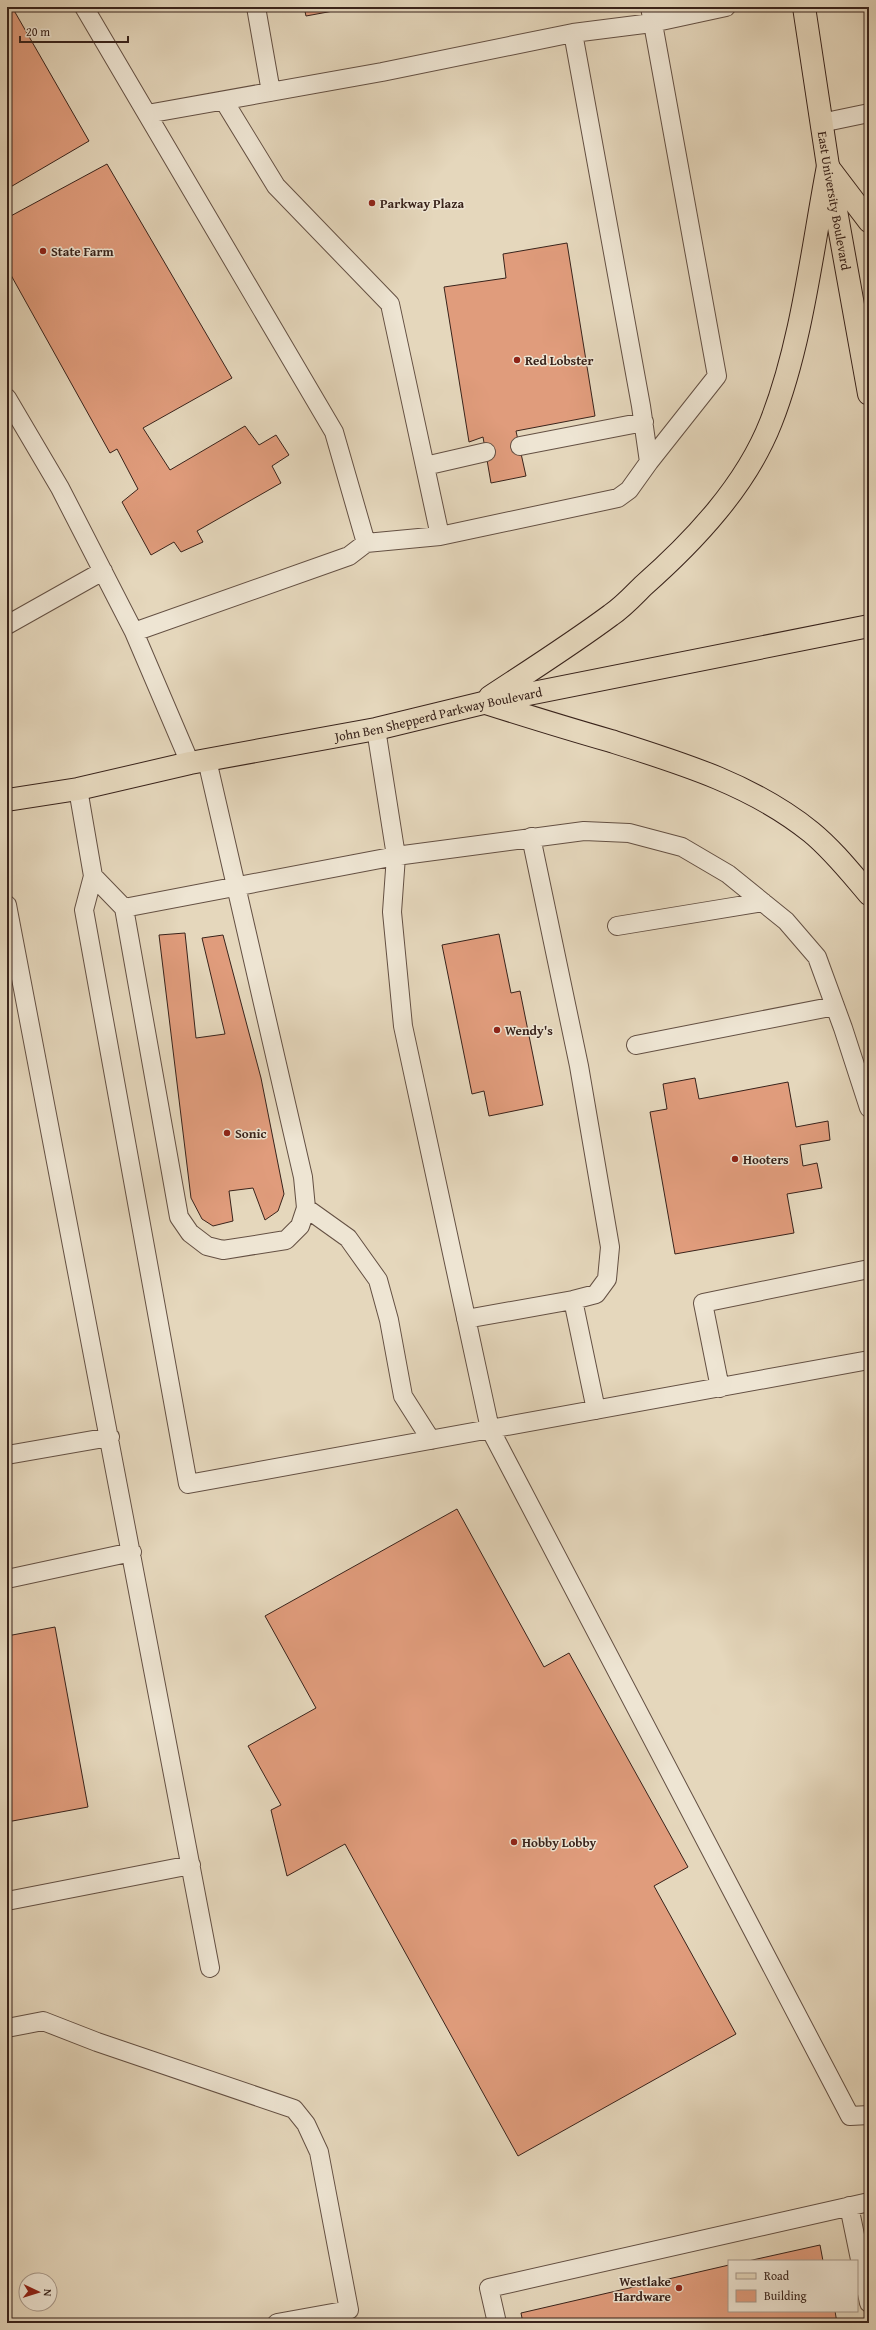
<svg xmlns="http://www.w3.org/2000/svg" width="876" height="2330" font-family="'Gentium Book Plus',serif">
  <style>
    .building { fill: #e09c7c; stroke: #39231b }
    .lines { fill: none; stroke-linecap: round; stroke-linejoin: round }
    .lane-casing { stroke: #645043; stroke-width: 20 }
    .primary-casing { stroke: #39231b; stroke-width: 24 }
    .lane { stroke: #eee5d3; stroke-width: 18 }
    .primary { stroke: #e5d7bc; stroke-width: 22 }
    .poi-dot { fill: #8f2418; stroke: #eee5d3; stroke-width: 1.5 }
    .labels { text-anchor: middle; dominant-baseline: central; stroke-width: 3; stroke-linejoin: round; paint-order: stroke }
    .street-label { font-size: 13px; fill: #39231b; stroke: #eee5d3 }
    .poi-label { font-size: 13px; font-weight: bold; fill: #39231b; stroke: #eee5d3; text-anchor: start }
  </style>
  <rect width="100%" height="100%" fill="#e5d7bc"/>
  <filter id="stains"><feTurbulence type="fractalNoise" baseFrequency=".005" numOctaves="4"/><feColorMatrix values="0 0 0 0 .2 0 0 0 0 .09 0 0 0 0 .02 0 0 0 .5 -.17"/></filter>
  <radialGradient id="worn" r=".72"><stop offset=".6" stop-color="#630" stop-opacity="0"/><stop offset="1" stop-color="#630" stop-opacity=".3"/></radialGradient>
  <path class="building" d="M7 7H12L89 141 7 189Z
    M304 7H355L306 16Z
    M107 164 232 378 143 428 170 470 245 426 259 445 276 435 289 455 272 466 281 483 197 531 203 542 181 552 174 542 151 555 122 502 138 489 117 449 110 453 7 268V218Z
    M567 243 595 416 516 431 526 476 491 483 483 437 469 442 444 287 506 278 503 254Z
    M185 933 196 1038 225 1034 202 938 223 935 261 1078 284 1194 278 1211 265 1220 253 1188 229 1191 233 1221 213 1226 202 1219 191 1198 159 935Z
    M499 934 511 993 520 991 543 1105 489 1116 484 1091 472 1094 442 945Z
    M695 1078 699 1099 788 1082 796 1127 828 1121 830 1140 800 1145 803 1166 817 1163 822 1188 787 1194 794 1233 675 1254 650 1112 667 1109 663 1084Z
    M457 1509 544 1667 569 1653 688 1867 654 1886 736 2034 518 2156 345 1844 287 1876 271 1810 281 1805 248 1746 316 1708 265 1616Z
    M55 1627 88 1807 7 1822V1636Z
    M820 2245 823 2261H748Z
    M729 2265V2311H835L837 2323H523L521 2313Z"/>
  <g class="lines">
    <defs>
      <path id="lane" d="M84 7 334 432 366 543 349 556 134 632
        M256 7 271 92
        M224 101 276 186 390 304 440 536
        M147 114 382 72 573 33 652 23 726 7
        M821 123 869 113
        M7 398 60 488 134 632 190 763
        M520 446 644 422
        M649 462 717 376 650 7
        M425 466 486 452
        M366 543 440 536 618 498 629 490 649 462 641 406 573 33
        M7 625 103 571
        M376 729 396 856 584 831 629 833 682 847 728 874 786 921 817 957 843 1028 869 1108
        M78 789 93 876 84 910 188 1484 869 1360
        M93 876 124 908 179 1217 190 1233 207 1246 223 1250 286 1240 300 1226 306 1208 303 1177 207 760
        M7 905 210 1968
        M124 908 396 856 392 912 403 1026 490 1429 850 2116 869 2115
        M617 926 763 902
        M636 1045 835 1006
        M306 1208 348 1238 378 1280 389 1320 403 1396 431 1440
        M573 1300 596 1410
        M466 1319 573 1300 596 1294 607 1279 610 1247 579 1066 531 837
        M720 1388 703 1303 869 1269
        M7 1455 110 1437
        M7 1579 132 1552
        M7 1901 191 1865
        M7 2028 43 2021 97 2042 294 2109 306 2124 319 2152 349 2310 277 2323
        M849 2206 869 2303
        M497 2323 489 2288 869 2202"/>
      <g id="primary">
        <path id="s1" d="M804 7 828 166 869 394"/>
        <path d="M831 171 869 221"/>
        <path d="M490 697C531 670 572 644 611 615 623 607 633 596 643 586 694 541 746 486 771 422 802 343 812 250 828 166"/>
        <path d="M486 703C527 716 569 729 611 741 681 763 753 785 811 832 833 850 851 873 869 894"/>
        <path id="s2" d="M7 800 78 789 190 763 376 729 483 703 869 626"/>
      </g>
    </defs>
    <use href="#lane" class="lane-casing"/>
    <use href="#primary" class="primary-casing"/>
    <use href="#lane" class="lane"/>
    <use href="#primary" class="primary"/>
  </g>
  <g class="poi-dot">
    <circle cx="372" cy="203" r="4"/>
    <circle cx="43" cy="251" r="4"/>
    <circle cx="517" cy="360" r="4"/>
    <circle cx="497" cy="1030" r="4"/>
    <circle cx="227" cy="1133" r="4"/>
    <circle cx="735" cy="1159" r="4"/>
    <circle cx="514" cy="1842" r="4"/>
    <circle cx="679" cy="2288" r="4"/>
  </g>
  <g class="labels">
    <g class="street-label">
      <text stroke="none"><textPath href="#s1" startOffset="196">East University Boulevard</textPath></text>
      <text stroke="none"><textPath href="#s2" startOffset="440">John Ben Shepperd Parkway Boulevard</textPath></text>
    </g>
    <g class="poi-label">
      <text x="380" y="203">Parkway Plaza</text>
      <text x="51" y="251">State Farm</text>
      <text x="525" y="360">Red Lobster</text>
      <text x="505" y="1030">Wendy's</text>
      <text x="235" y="1133">Sonic</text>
      <text x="743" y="1159">Hooters</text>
      <text x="522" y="1842">Hobby Lobby</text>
      <text x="671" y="2281" text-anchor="end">Westlake<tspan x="671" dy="15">Hardware</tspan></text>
    </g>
  </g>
  <rect width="876" height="2330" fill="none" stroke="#e5d7bc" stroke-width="24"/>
  <rect x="8" y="8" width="860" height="2314" fill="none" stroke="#39231b" stroke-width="2"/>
  <rect x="12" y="12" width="852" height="2306" fill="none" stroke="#39231b"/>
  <rect x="728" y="2260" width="130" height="52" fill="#eee5d3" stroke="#a69789"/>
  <rect x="736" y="2273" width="20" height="6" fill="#e5d7bc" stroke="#a69789"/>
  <text x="764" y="2280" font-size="12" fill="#39231b">Road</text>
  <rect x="736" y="2290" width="20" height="12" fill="#e09c7c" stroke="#a69789"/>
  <text x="764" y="2300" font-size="12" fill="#39231b">Building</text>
  <g transform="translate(38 2292) rotate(94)"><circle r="19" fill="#eee5d3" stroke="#a69789"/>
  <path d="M0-3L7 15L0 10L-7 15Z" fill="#8f2418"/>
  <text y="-6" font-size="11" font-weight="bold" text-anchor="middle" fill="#39231b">N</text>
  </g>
  <path d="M20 36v6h108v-6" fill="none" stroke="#39231b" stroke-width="2"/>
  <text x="26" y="36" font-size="12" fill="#39231b" stroke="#eee5d3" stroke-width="3" paint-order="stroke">20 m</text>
  <rect width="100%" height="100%" filter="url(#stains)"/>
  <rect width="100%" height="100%" fill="url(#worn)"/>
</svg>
